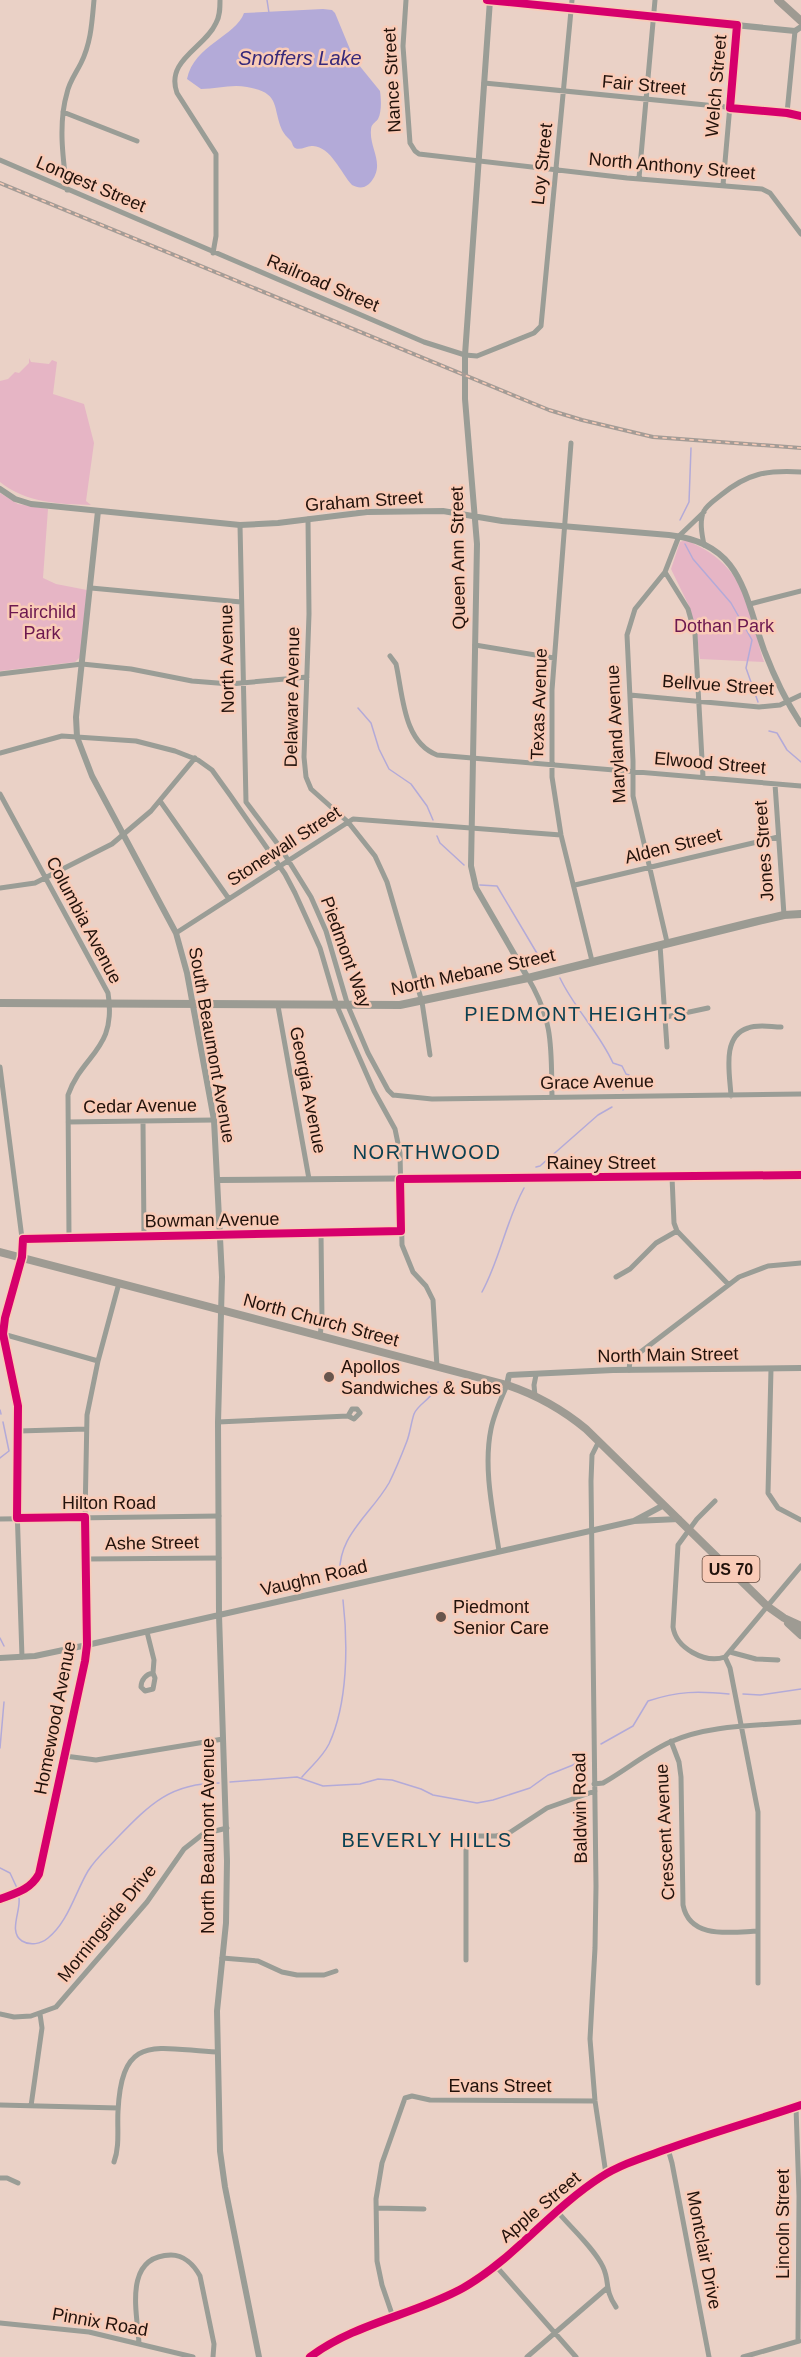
<svg xmlns="http://www.w3.org/2000/svg" width="801" height="2357" font-family="Arial,sans-serif">
  <style>
    .green { fill: #e6b5c5 }
    .water { fill: #b3aad8 }
    .lines { fill: none; stroke-linecap: round; stroke-linejoin: round }
    .stream { stroke: #b3aad8; stroke-width: 1.5 }
    .minor { stroke: #9a9d96; stroke-width: 5 }
    .tertiary { stroke: #9a9d96; stroke-width: 6 }
    .secondary { stroke: #9b9b93; stroke-width: 8 }
    .primary { stroke: #9e9b93; stroke-width: 8 }
    .trunk { stroke: #9e9a92; stroke-width: 8 }
    .rail-casing { stroke: #a49c96; stroke-width: 4 }
    .rail { stroke: #f9cbb7; stroke-width: 1.5; stroke-dasharray: 4.5; stroke-linecap: butt }
    .cycleway-casing { stroke: #f9cbb7; stroke-width: 11 }
    .cycleway { stroke: #d6006c; stroke-width: 8 }
    .poi-dot { fill: #68554c; stroke: #f9cbb7; stroke-width: 2 }
    .labels { text-anchor: middle; dominant-baseline: central; stroke-width: 5; stroke-linejoin: round; paint-order: stroke }
    .shield { fill: #f9cbb7; stroke: #624a3f; stroke-width: 1.5 }
    .shield-label { font-size: 16px; font-weight: bold; fill: #22120b }
    .street-label { font-size: 18px; fill: #22120b; stroke: #f9cbb7 }
    .park-label { font-size: 18px; fill: #6c184f; stroke: #f9cbb7 }
    .poi-label { font-size: 18px; fill: #22120b; stroke: #f9cbb7; text-anchor: start }
    .water-label { font-size: 20px; font-style: italic; fill: #37297a; stroke: #f9cbb7 }
    .neighbourhood-label { font-size: 20px; letter-spacing: 1.5px; fill: #0c4152; stroke: #f9cbb7 }
  </style>
  <rect width="100%" height="100%" fill="#ead1c6"/>
  <path class="green" d="M29 358 31 362 49 364 52 360 57 362 53 394 84 404 94 443 86 501 91 505C59 504 26 503 0 482V381L8 379 15 372 19 373 29 363Z
    M0 493 18 504 48 509 43 578 56 584 87 590 81 656 75 662 0 671Z
    M685 540C746 564 747 605 764 662L700 659 697 636 689 606 671 569 680 542Z"/>
  <path class="water" d="M323 9 332 10 335 13 354 59 380 91C381 98 382 112 378 119 375 123 371 124 371 130 369 149 387 165 369 184 363 189 358 188 352 185 341 173 331 147 313 146 307 145 301 151 295 148 292 146 293 143 290 140 287 137 284 134 282 130 272 106 281 93 247 87 231 84 217 89 201 89L187 79C194 45 236 36 244 13Z"/>
  <g class="lines">
    <path class="stream" d="M267 0 269 13
      M680 520 689 502 691 448
      M685 544 693 559 731 603 752 640 746 668 758 702
      M358 708 371 723 379 749 389 769 411 784 427 806 433 820
      M769 731 777 733 787 750 801 762
      M437 836 440 843 464 865
      M480 885 497 886 538 955 547 963
      M560 978C574 1008 599 1032 613 1063L622 1066 626 1074 629 1075 623 1090
      M536 1167 540 1166 598 1115 612 1107
      M482 1292C500 1259 506 1221 524 1188
      M0 1410 1 1414
      M0 1458 9 1451 3 1422
      M340 1578C336 1536 370 1516 389 1483 395 1471 402 1454 407 1441 410 1433 411 1423 414 1414 417 1406 427 1401 432 1394 435 1390 436 1386 438 1382
      M0 1638 4 1646
      M743 1694 760 1695 801 1689
      M601 1744 633 1726 648 1701C678 1691 698 1691 729 1694
      M0 1748 4 1702
      M302 1777C311 1766 322 1758 329 1744 348 1703 348 1644 343 1600
      M230 1782 297 1777 323 1786 360 1784 378 1779 392 1780 421 1789 433 1795 477 1803 493 1800 530 1788 548 1775 573 1765 586 1754
      M0 1868 10 1873 17 1888
      M19 1898C21 1911 8 1932 22 1941 30 1946 41 1944 48 1938 68 1922 75 1893 88 1871 96 1858 108 1848 118 1837 150 1804 171 1783 219 1783"/>
    <path class="minor" d="M406 0 403 46 410 143 415 151 419 154 627 178 762 189 770 193 801 234
      M484 83 787 113 801 116
      M63 112 137 141
      M787 113 795 31
      M0 160 424 342 465 355 477 356 534 333 541 326 572 0
      M639 178 655 0
      M723 185 737 25
      M67 190C63 159 58 123 67 93 69 82 76 73 81 63 91 43 92 22 94 0
      M213 253 216 236V154L177 93C165 60 205 48 216 23 220 16 220 8 220 0
      M571 443 552 690V777L561 835 592 961
      M308 519 309 614 304 757 306 777 311 789 348 822 375 856 387 882 422 1002 430 1055
      M240 525 246 802 280 847 311 897 326 931 348 1006 368 1053 388 1090 393 1095
      M704 545C702 535 699 520 704 511 707 505 716 499 721 495 748 473 767 470 801 472
      M665 572 688 609 695 634 703 777
      M91 588 241 602
      M750 604 801 591
      M475 645 554 658
      M390 656 396 664C403 695 403 742 437 755L801 786
      M0 674 82 664 131 669 192 681 230 684 307 677
      M630 695 759 707 780 705 801 695
      M0 753 62 736 136 741 175 751 198 760 212 770 230 795 285 874 295 893 320 948 337 1006 352 1041 374 1091 395 1129 400 1153 402 1245 413 1272 426 1286 433 1300 437 1367
      M775 784 784 915
      M0 794 108 993C117 1050 83 1053 68 1095L69 1237
      M160 801 229 899
      M575 885 778 837
      M0 888 35 883 112 844 151 811 195 758
      M176 933 353 819 561 835
      M667 942 633 796V761L627 635 635 609 665 572 679 536 704 512
      M660 945 667 1047
      M528 978C554 1022 551 1048 552 1097
      M278 1006 309 1179
      M666 1017 708 1008
      M0 1067 23 1246 5 1318 3 1334 15 1388 19 1419 16 1477 22 1657
      M393 1095 432 1099 801 1094
      M731 1096C730 1075 721 1036 748 1028 758 1024 771 1027 781 1027
      M68 1122 214 1120
      M143 1122 144 1237
      M672 1177 674 1223 677 1231 728 1284
      M23 1239 401 1231
      M616 1277 630 1269 656 1243 677 1231
      M3 1334 98 1361
      M320 1336 322 1320 321 1233
      M771 1369 768 1493 778 1508 801 1520
      M629 1370 630 1361 634 1357 739 1277 768 1266 801 1263
      M535 1396 534 1385 536 1375
      M218 1422 348 1416 354 1419 360 1413 357 1409H352L348 1416
      M19 1431 86 1429
      M599 1441 592 1455 591 1481 596 1886 595 1948 590 2039 595 2101 606 2174
      M715 1501 697 1519 678 1545 673 1627C676 1648 705 1664 725 1657
      M0 1519 219 1516
      M499 1551C493 1512 483 1468 491 1429 494 1414 501 1399 507 1385
      M86 1559 219 1558
      M147 1632 154 1660 153 1673
      M730 1652 756 1659 778 1660
      M725 1657 730 1668 758 1812V1983
      M725 1657 801 1566
      M153 1673 155 1678 153 1689 145 1691 141 1687C141 1680 146 1674 153 1673Z
      M671 1741 679 1762 681 1777 683 1905C690 1940 731 1932 758 1931
      M65 1756 96 1760 223 1739
      M594 1784 603 1783C626 1770 646 1753 670 1742 710 1724 758 1726 801 1722
      M0 1899C16 1893 30 1890 39 1874L85 1661 87 1645 85 1517 87 1415 98 1361 119 1283
      M222 1958 258 1961 282 1972 297 1975H324L336 1971
      M466 1960V1836H496L509 1833 547 1808 595 1791
      M0 2014 14 2017 31 2016 56 2007 147 1902 184 1849 203 1834 227 1828
      M0 2105 118 2108
      M31 2106 42 2028 40 2014
      M796 2107 799 2196 798 2341
      M668 2149 672 2163 709 2357
      M114 2162C120 2146 117 2128 118 2111 122 2032 155 2049 217 2052
      M0 2178H7L18 2183
      M376 2208 424 2209
      M557 2211C570 2227 594 2248 603 2267 610 2282 604 2289 616 2307
      M495 2265 576 2357
      M393 2317 382 2285 377 2261 376 2199 382 2163 405 2098 412 2096 430 2100 595 2101
      M0 2323 89 2332 193 2357
      M139 2343C137 2312 123 2256 171 2255 184 2255 194 2265 200 2276L214 2344 213 2357
      M527 2357 607 2288
      M743 2357 799 2341"/>
    <path class="tertiary" d="M487 0 795 31 801 27
      M490 0 465 355V399L477 544 471 866 476 888 528 978
      M0 489 15 499 31 504 240 525 278 523 367 512 443 511 502 521 669 535C742 543 744 594 764 650 774 676 785 700 801 724
      M98 511 76 717 77 737 92 776 176 933 187 973 214 1120 222 1277 218 1422 219 1615 227 1861 226 1923 217 2011 220 2151 225 2187 259 2357
      M218 1180 801 1175
      M507 1385 509 1375 613 1370 801 1368
      M634 1521 664 1505
      M0 1658 35 1656 87 1645 634 1521 679 1519
      M310 2357C355 2323 414 2315 463 2288 514 2259 551 2209 601 2177 621 2164 645 2157 667 2149 711 2133 757 2120 801 2105"/>
    <path class="secondary" d="M0 1003 400 1005 528 978 754 922 784 915 801 914"/>
    <path class="primary" d="M0 1252 507 1385C537 1395 563 1410 586 1429L767 1606 784 1618 801 1626
      M788 1623 801 1635"/>
    <path class="trunk" d="M778 0 801 21"/>
    <defs>
      <path id="rail" d="M0 183 549 410 582 420 653 437 801 448"/>
    </defs>
    <use href="#rail" class="rail-casing"/>
    <use href="#rail" class="rail"/>
    <defs>
      <path id="cycleway" d="M487 0 737 25 730 108 787 113 801 116
        M0 1899C16 1893 30 1890 39 1874L85 1661 87 1645 85 1517 17 1518 18 1406 3 1334 5 1318 22 1257 23 1239 401 1231 400 1179 801 1175
        M310 2357C355 2323 414 2315 463 2288 514 2259 551 2209 601 2177 621 2164 645 2157 667 2149 711 2133 757 2120 801 2105"/>
    </defs>
    <use href="#cycleway" class="cycleway-casing"/>
    <use href="#cycleway" class="cycleway"/>
  </g>
  <g class="poi-dot">
    <circle cx="329" cy="1377" r="6"/>
    <circle cx="441" cy="1617" r="6"/>
  </g>
  <g class="labels">
    <rect class="shield" x="702.5" y="1556" width="57" height="26" rx="4.5"/>
    <g class="shield-label">
      <text x="731" y="1569">US 70</text>
    </g>
    <g class="street-label">
      <text transform="translate(392 80) rotate(-93)">Nance Street</text>
      <text transform="translate(644 85) rotate(5)">Fair Street</text>
      <text transform="translate(716 86) rotate(-85)">Welch Street</text>
      <text transform="translate(542 164) rotate(-84)">Loy Street</text>
      <text transform="translate(672 166) rotate(5)">North Anthony Street</text>
      <text transform="translate(91 184) rotate(23)">Longest Street</text>
      <text transform="translate(323 283) rotate(23)">Railroad Street</text>
      <text transform="translate(364 501) rotate(-4)">Graham Street</text>
      <text transform="translate(458 558) rotate(-91)">Queen Ann Street</text>
      <text transform="translate(227 659) rotate(-91)">North Avenue</text>
      <text transform="translate(718 685) rotate(4)">Bellvue Street</text>
      <text transform="translate(292 697) rotate(-89)">Delaware Avenue</text>
      <text transform="translate(539 704) rotate(-88)">Texas Avenue</text>
      <text transform="translate(616 734) rotate(-93)">Maryland Avenue</text>
      <text transform="translate(710 763) rotate(5)">Elwood Street</text>
      <text transform="translate(284 846) rotate(-33)">Stonewall Street</text>
      <text transform="translate(673 846) rotate(-14)">Alden Street</text>
      <text transform="translate(764 851) rotate(-94)">Jones Street</text>
      <text transform="translate(84 920) rotate(62)">Columbia Avenue</text>
      <text transform="translate(346 952) rotate(70)">Piedmont Way</text>
      <text transform="translate(473 972) rotate(-12)">North Mebane Street</text>
      <text transform="translate(212 1045) rotate(80)">South Beaumont Avenue</text>
      <text transform="translate(597 1082) rotate(-1)">Grace Avenue</text>
      <text transform="translate(308 1090) rotate(79)">Georgia Avenue</text>
      <text transform="translate(140 1106) rotate(-1)">Cedar Avenue</text>
      <text x="601" y="1163">Rainey Street</text>
      <text transform="translate(212 1220) rotate(-1)">Bowman Avenue</text>
      <text transform="translate(321 1320) rotate(15)">North Church Street</text>
      <text transform="translate(668 1355) rotate(-1)">North Main Street</text>
      <text x="109" y="1503">Hilton Road</text>
      <text transform="translate(152 1543) rotate(-1)">Ashe Street</text>
      <text transform="translate(314 1578) rotate(-13)">Vaughn Road</text>
      <text transform="translate(55 1718) rotate(-79)">Homewood Avenue</text>
      <text transform="translate(580 1808) rotate(-91)">Baldwin Road</text>
      <text transform="translate(665 1832) rotate(-93)">Crescent Avenue</text>
      <text transform="translate(208 1836) rotate(-90)">North Beaumont Avenue</text>
      <text transform="translate(107 1923) rotate(-51)">Morningside Drive</text>
      <text x="500" y="2086">Evans Street</text>
      <text transform="translate(540 2207) rotate(-40)">Apple Street</text>
      <text transform="translate(783 2224) rotate(-90)">Lincoln Street</text>
      <text transform="translate(704 2250) rotate(79)">Montclair Drive</text>
      <text transform="translate(100 2322) rotate(10)">Pinnix Road</text>
    </g>
    <g class="park-label">
      <text x="42" y="612">Fairchild<tspan x="42" dy="21">Park</tspan></text>
      <text x="724" y="626">Dothan Park</text>
    </g>
    <g class="poi-label">
      <text x="341" y="1367">Apollos<tspan x="341" dy="21">Sandwiches &amp; Subs</tspan></text>
      <text x="453" y="1607">Piedmont<tspan x="453" dy="21">Senior Care</tspan></text>
    </g>
    <g class="water-label">
      <text x="300" y="58">Snoffers Lake</text>
    </g>
    <g class="neighbourhood-label">
      <text x="576" y="1014">PIEDMONT HEIGHTS</text>
      <text x="427" y="1152">NORTHWOOD</text>
      <text x="427" y="1840">BEVERLY HILLS</text>
    </g>
  </g>
</svg>
